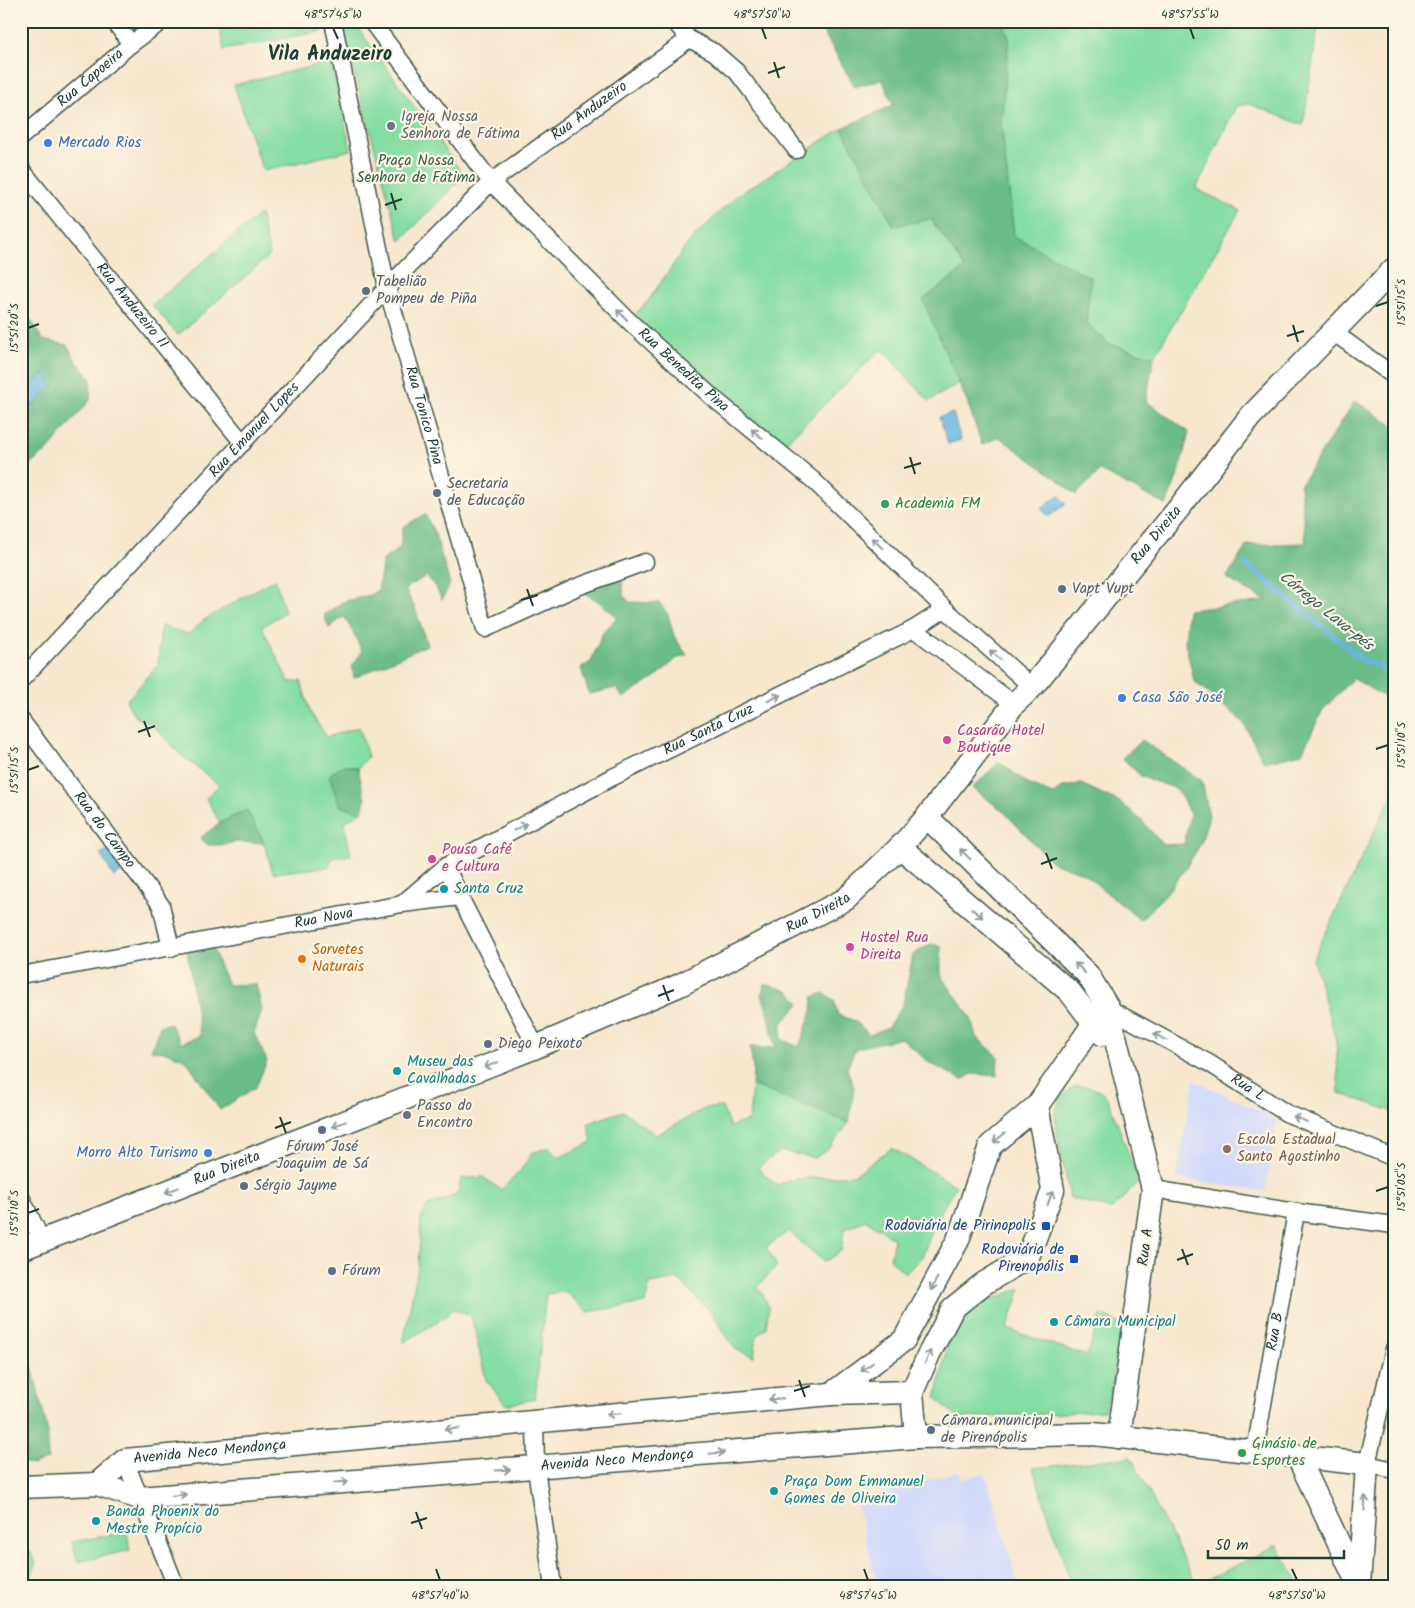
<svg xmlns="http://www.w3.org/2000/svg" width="1415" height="1608" font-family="Kalam,sans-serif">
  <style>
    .built { fill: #d1d9f9 }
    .green { fill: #84dda3; stroke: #528d6c }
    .forest { fill: #6bbc89; stroke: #457c5e }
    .water { fill: #67b5e1; stroke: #43798a }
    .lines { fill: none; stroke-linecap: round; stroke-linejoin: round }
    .stream { stroke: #67b5e1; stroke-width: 5.5 }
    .street-casing { stroke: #3f564b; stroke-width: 19 }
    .secondary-casing { stroke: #3f564b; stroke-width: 25 }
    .street { stroke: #fff; stroke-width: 16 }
    .secondary { stroke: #fff; stroke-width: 22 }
    .oneway { stroke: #8f9e9a }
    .ticks { fill: none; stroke: #1f3d34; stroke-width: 2 }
    .worship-dot { fill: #6b7280; stroke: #fcf5e5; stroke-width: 2 }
    .shop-dot { fill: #3f7fe0; stroke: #fcf5e5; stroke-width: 2 }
    .service-dot { fill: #5c6f8a; stroke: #fcf5e5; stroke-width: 2 }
    .leisure-dot { fill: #2e9e5b; stroke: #fcf5e5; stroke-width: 2 }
    .hotel-dot { fill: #d1479c; stroke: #fcf5e5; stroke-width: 2 }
    .culture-dot { fill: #0f9aa8; stroke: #fcf5e5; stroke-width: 2 }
    .food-dot { fill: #e8710a; stroke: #fcf5e5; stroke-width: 2 }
    .education-dot { fill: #8d6e63; stroke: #fcf5e5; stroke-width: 2 }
    .transit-dot { fill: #1a4fb4; stroke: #fcf5e5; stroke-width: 2 }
    .labels { text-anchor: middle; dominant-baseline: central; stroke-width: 4.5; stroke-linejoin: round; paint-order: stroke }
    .street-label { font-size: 15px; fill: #1f3d34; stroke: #fcf5e5 }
    .worship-label { font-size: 15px; fill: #5b616d; stroke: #fcf5e5; text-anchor: start }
    .shop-label { font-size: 15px; fill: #366cbe; stroke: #fcf5e5; text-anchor: start }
    .park-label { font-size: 15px; fill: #335d4a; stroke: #fcf5e5 }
    .service-label { font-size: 15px; fill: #4e5e75; stroke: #fcf5e5; text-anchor: start }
    .leisure-label { font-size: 15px; fill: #27864d; stroke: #fcf5e5; text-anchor: start }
    .hotel-label { font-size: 15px; fill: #b23c85; stroke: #fcf5e5; text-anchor: start }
    .culture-label { font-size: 15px; fill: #0d838f; stroke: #fcf5e5; text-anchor: start }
    .food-label { font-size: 15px; fill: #c56008; stroke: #fcf5e5; text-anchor: start }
    .education-label { font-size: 15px; fill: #785e54; stroke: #fcf5e5; text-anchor: start }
    .transit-label { font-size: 15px; fill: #164399; stroke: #fcf5e5; text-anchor: end }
    .water-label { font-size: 16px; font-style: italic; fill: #315b5f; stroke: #fcf5e5 }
    .district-label { font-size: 20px; font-weight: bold; fill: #1f3d34; stroke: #fcf5e5 }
    .neatline { fill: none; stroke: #1f3d34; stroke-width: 2 }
    .ticks-label { font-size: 12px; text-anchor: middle; fill: #1f3d34 }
  </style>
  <rect width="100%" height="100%" fill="#fcf5e5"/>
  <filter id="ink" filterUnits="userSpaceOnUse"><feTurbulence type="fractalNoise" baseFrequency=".02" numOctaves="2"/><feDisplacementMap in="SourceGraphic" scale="10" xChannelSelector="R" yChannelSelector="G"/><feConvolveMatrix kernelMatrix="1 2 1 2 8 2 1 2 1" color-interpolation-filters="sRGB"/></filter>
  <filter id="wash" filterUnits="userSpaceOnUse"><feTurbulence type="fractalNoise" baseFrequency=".0096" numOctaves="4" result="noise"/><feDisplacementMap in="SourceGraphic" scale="20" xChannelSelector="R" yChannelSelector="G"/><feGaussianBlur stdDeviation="1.12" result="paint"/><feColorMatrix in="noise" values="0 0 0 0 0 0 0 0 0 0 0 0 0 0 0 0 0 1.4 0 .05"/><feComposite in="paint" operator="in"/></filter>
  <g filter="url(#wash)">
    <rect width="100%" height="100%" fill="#f6e7ce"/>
    <path class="built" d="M1194 1080 1277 1119 1265 1192 1176 1178Z
      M959 1471 963 1479 985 1473 1018 1583 1005 1587H878L856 1502Z"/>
    <path class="green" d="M218 21H321L323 31 224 50Z
      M340 21H353L464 176 400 241Z
      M1002 21H1319L1303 125 1249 104 1236 106 1196 189 1240 210 1154 357 1109 344 1086 323 1014 236 1001 123 1009 37Z
      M331 62 351 150 263 171 234 85Z
      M842 128 894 225 931 219 965 268 924 300 959 383 929 401 881 349 778 450 634 316 648 301 688 243 735 197Z
      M260 214 270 255 178 335 152 305Z
      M275 579 285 612 262 627 289 682 301 681 310 712 327 737 359 727 368 757 358 768 344 765 340 806 362 812 344 822 351 855 332 858 329 867 273 873 264 843 247 810 220 823 206 798 219 785 180 754 151 723 136 718 126 701 158 665 161 626 189 634 204 620Z
      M1394 794V1112L1339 1093 1336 1040 1313 959 1392 795Z
      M752 1085 849 1123 829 1148 815 1158 780 1151 757 1168 777 1185 795 1179 854 1175 892 1148 956 1186 939 1214 922 1257 905 1274 890 1259 894 1239 866 1220 844 1229 841 1251 824 1262 789 1231 766 1247 777 1266 758 1286 769 1307 766 1328 757 1335 754 1357 735 1349 710 1311 677 1279 650 1284 645 1303 587 1312 566 1292 546 1294 535 1399 506 1405 486 1380 471 1315 453 1309 445 1317 403 1343 418 1267 421 1219 428 1206 458 1194 461 1179 483 1177 501 1190 520 1171 532 1153 549 1147 558 1158 592 1142 588 1123 623 1111 656 1135 706 1108 722 1107 730 1127 749 1120Z
      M1076 1086C1090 1086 1099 1088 1108 1099L1139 1182 1112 1209 1070 1198 1058 1138 1055 1112 1062 1095Z
      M1021 1288 1007 1329 1087 1356 1101 1315 1124 1326 1111 1389 1104 1411 958 1418 936 1398 953 1323 975 1306Z
      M1131 1457 1198 1587H1072L1033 1468Z
      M127 1532 130 1550 78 1562 72 1542Z
      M21 1534 36 1563 30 1580 21 1585Z
      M1277 1545 1301 1587H1210L1207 1580Z"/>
    <path class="forest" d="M817 21H1002L1009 37 1001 123 1014 236 1091 278 1086 323 1109 344 1154 357 1146 401 1189 432 1179 472 1166 505 1100 471 1076 495 1060 481 999 437 982 445 968 404 923 300 965 268 931 219 894 226 842 128 893 105 882 79 855 87Z
      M21 316 31 320 43 340 67 345 76 361 91 378 90 400 48 450 33 462 21 466Z
      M1355 401 1394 426V703L1353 678 1322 711 1302 753 1264 762 1243 722 1194 681 1185 642 1188 610 1266 601 1226 578 1247 545 1306 543 1300 485Z
      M425 514 435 534 450 584 442 600 435 586 426 576 405 589 415 608 427 645 354 678 352 666 362 652 355 636 344 616 329 628 324 615 342 602 370 595 378 590 383 560 400 548 403 527Z
      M621 575 624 596 630 602 660 603 668 615 674 636 687 655 676 659 656 677 623 698 616 688 589 694 581 668 591 662 602 634 617 617 598 601 580 591Z
      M1142 740 1202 781 1209 816 1201 843 1186 868 1165 895 1140 920 1083 873 1052 862 1003 811 972 788 999 762 1030 785 1053 794 1063 787 1081 784 1120 802 1142 821 1163 845 1184 844 1190 814 1177 789 1142 777 1122 758Z
      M344 765 358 768 365 800 362 812 340 806 329 775Z
      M247 810 264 843 235 842 222 845H208L200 838 220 823Z
      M210 942 228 985 256 984 262 1010 254 1033 267 1061 256 1087 220 1110 186 1060 169 1053 151 1050 160 1026 170 1023 181 1043 200 1036 187 951Z
      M930 944 941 946V975L971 1018 976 1037 998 1056 997 1076 972 1074 962 1080 928 1062 902 1038C887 1042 870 1044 855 1049L847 1069 854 1088 849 1123 752 1085 753 1068 750 1047 775 1048 768 1012 762 995 764 984C779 988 792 989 800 1004L782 1023 781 1039 799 1047 812 1011 813 997 824 993 834 1000 838 1015 855 1021 870 1035 888 1027 903 1004 913 955Z
      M21 1357 31 1362 48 1432V1459L32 1465 21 1462Z"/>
    <path class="water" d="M43 374 54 385 33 406 22 393Z
      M953 413 961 440 948 444 939 417Z
      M1059 495 1066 504 1048 517 1041 508Z
      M112 847 126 869 114 877 100 854Z"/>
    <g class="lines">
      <path class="stream" d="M1246 564 1364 661 1394 671"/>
    </g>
  </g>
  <g filter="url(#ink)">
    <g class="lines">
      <defs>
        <g id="street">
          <path d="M114 21 131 44"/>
          <path id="s1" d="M333 21 387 288 485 629 577 587 645 562"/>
          <path id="s2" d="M371 21 491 182 630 322 712 397 813 480 945 609 1032 687"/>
          <path d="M674 21 689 39 714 52 737 72 796 150"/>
          <path id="s3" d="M21 137 131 44 162 21"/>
          <path id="s4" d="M21 169 243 443"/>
          <path d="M1333 332 1394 376"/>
          <path d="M914 629 1014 704"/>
          <path id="s5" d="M21 680 387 288 491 182 689 39"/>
          <path id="s6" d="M21 720 161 905 171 948"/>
          <path d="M446 866 460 897"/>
          <path id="s7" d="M402 904 446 866 613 777 914 629 945 609"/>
          <path id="s8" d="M21 975 402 904 460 897 536 1047"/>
          <path id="s9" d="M1108 1008 1209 1063 1286 1113 1394 1158"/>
          <path d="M1153 1189 1296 1212 1394 1225"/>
          <path d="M21 1197 42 1241"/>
          <path d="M1394 1349 1367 1464 1394 1470"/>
          <path d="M535 1421 536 1468 553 1587"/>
          <path id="s10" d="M1255 1451 1296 1212"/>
          <path d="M125 1460C141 1503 160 1544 176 1587"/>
        </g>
        <g id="secondary">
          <path d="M927 817 1088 975 1108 1008 1153 1189 1119 1437"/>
          <path d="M900 847 1070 992 1102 1034"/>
          <path id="s11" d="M21 1249 536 1047 680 985 846 899 900 847 927 817 1014 704 1032 687 1179 508 1250 417 1394 269"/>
          <path d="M831 1394 904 1340 958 1240 990 1146 1037 1106 1094 1023 1108 1008"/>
          <path d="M916 1437 912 1392 929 1354 953 1308 983 1284 1028 1257 1053 1190 1037 1106"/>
          <path d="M1298 1457 1358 1584"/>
          <path id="s12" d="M97 1484 125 1460 831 1394 912 1392"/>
          <path id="s13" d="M21 1487 97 1484 139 1498 916 1437 1093 1434 1367 1464 1359 1586"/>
        </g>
      </defs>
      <use href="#street" class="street-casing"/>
      <use href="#secondary" class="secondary-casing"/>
      <use href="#street" class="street"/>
      <use href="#secondary" class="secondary"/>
    </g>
    <defs><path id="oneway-shaft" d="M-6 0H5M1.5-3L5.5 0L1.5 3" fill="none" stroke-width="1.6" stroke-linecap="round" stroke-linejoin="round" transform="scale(1.25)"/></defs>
    <g class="oneway">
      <use href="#oneway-shaft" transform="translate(622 315) rotate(-135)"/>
      <use href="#oneway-shaft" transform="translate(757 434) rotate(-140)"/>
      <use href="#oneway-shaft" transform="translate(877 543) rotate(-136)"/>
      <use href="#oneway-shaft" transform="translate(995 655) rotate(-138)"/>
      <use href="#oneway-shaft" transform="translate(774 698) rotate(-26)"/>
      <use href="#oneway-shaft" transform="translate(520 827) rotate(-28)"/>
      <use href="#oneway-shaft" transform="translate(965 854) rotate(-135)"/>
      <use href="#oneway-shaft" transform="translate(977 913) rotate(40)"/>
      <use href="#oneway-shaft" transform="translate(1080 968) rotate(-135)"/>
      <use href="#oneway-shaft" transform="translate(1160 1037) rotate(-151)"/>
      <use href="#oneway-shaft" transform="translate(491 1065) rotate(159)"/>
      <use href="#oneway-shaft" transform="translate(1300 1119) rotate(-157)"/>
      <use href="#oneway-shaft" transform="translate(339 1124) rotate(159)"/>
      <use href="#oneway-shaft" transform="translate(999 1138) rotate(140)"/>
      <use href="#oneway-shaft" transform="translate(172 1190) rotate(159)"/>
      <use href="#oneway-shaft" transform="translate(1050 1198) rotate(-70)"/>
      <use href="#oneway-shaft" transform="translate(934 1284) rotate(118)"/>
      <use href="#oneway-shaft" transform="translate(928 1357) rotate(-65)"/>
      <use href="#oneway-shaft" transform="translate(867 1367) rotate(144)"/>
      <use href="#oneway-shaft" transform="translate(776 1399) rotate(175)"/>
      <use href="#oneway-shaft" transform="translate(614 1414) rotate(175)"/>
      <use href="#oneway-shaft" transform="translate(452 1429) rotate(175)"/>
      <use href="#oneway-shaft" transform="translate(717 1453) rotate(-5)"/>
      <use href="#oneway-shaft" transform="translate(503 1470) rotate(-4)"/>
      <use href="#oneway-shaft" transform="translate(341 1482) rotate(-5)"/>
      <use href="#oneway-shaft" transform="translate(179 1495) rotate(-5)"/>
      <use href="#oneway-shaft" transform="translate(1365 1503) rotate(-86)"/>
    </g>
  </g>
  <path class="ticks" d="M333 28 338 39M762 28 766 39M1190 28 1194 39M774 62 779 78M768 73 785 67M391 193 396 210M385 205 402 199M1376 306 1388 302M1293 325 1298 342M28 328 39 324M1287 336 1304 331M910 457 915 474M904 468 921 463M527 589 533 606M521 600 538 595M144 721 150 737M138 732 155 726M1376 749 1388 745M28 770 39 766M1046 853 1052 869M1041 864 1057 858M663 985 669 1001M658 996 674 990M280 1117 286 1133M275 1128 291 1122M1376 1191 1388 1187M28 1213 39 1209M1182 1249 1188 1265M1177 1260 1193 1254M799 1380 805 1397M794 1391 810 1386M416 1512 422 1529M411 1523 427 1518M436 1569 440 1580M864 1569 868 1580M1292 1569 1297 1580"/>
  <g class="worship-dot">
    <circle cx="391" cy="126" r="5"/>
    <circle cx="407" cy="1115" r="5"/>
  </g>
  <g class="shop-dot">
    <circle cx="48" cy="143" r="5"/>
    <circle cx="1122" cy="698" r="5"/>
    <circle cx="208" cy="1153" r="5"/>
  </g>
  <g class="service-dot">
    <circle cx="366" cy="291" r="5"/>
    <circle cx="437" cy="493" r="5"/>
    <circle cx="1062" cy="589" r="5"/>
    <circle cx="488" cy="1044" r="5"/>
    <circle cx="322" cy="1130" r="5"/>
    <circle cx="244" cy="1186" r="5"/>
    <circle cx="332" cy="1271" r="5"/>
    <circle cx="931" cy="1430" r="5"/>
  </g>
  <g class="leisure-dot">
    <circle cx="885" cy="504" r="5"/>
    <circle cx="1242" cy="1453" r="5"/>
  </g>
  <g class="hotel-dot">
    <circle cx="947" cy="740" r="5"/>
    <circle cx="432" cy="859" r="5"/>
    <circle cx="850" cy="947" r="5"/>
  </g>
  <g class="culture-dot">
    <circle cx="444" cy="889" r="5"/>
    <circle cx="397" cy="1071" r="5"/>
    <circle cx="1054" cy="1322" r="5"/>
    <circle cx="774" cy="1491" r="5"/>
    <circle cx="96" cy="1521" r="5"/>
  </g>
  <circle class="food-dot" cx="302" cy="959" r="5"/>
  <circle class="education-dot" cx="1227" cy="1149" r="5"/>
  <g class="transit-dot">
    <rect x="1041" y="1221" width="10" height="10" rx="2.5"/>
    <rect x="1069" y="1254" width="10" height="10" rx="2.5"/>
  </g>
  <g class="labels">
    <g class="street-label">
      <text stroke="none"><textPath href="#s3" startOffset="91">Rua Capoeira</textPath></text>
      <text stroke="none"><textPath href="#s5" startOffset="806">Rua Anduzeiro</textPath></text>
      <text stroke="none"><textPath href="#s4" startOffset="176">Rua Anduzeiro II</textPath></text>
      <text stroke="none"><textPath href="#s2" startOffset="470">Rua Benedita Pina</textPath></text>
      <text stroke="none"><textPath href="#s1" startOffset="405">Rua Tonico Pina</textPath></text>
      <text stroke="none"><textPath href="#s5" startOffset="342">Rua Emanuel Lopes</textPath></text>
      <text stroke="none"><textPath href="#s11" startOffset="1376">Rua Direita</textPath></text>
      <text stroke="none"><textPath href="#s7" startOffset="354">Rua Santa Cruz</textPath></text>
      <text stroke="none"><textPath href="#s6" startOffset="138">Rua do Campo</textPath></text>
      <text stroke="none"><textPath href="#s11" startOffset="866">Rua Direita</textPath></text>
      <text stroke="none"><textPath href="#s8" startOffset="308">Rua Nova</textPath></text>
      <text stroke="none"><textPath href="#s9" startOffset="161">Rua L</textPath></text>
      <text stroke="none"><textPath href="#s11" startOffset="221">Rua Direita</textPath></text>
      <text transform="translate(1146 1247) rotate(-82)">Rua A</text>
      <text stroke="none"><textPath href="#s10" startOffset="121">Rua B</textPath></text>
      <text stroke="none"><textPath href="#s12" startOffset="122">Avenida Neco Mendonça</textPath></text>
      <text stroke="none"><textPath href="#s13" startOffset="600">Avenida Neco Mendonça</textPath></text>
    </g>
    <g class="worship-label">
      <text x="401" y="117">Igreja Nossa<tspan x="401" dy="17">Senhora de Fátima</tspan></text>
      <text x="417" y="1106">Passo do<tspan x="417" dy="17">Encontro</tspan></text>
    </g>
    <g class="shop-label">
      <text x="58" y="143">Mercado Rios</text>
      <text x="1132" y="698">Casa São José</text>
      <text x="198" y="1153" text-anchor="end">Morro Alto Turismo</text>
    </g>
    <g class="park-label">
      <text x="416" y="161">Praça Nossa<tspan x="416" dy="17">Senhora de Fátima</tspan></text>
    </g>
    <g class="service-label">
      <text x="376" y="282">Tabelião<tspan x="376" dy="17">Pompeu de Piña</tspan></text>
      <text x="447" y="484">Secretaria<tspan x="447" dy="17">de Educação</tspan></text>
      <text x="1072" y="589">Vapt Vupt</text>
      <text x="498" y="1044">Diego Peixoto</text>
      <text x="322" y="1147" text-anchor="middle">Fórum José<tspan x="322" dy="17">Joaquim de Sá</tspan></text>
      <text x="254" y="1186">Sérgio Jayme</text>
      <text x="342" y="1271">Fórum</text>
      <text x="941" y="1421">Câmara municipal<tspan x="941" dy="17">de Pirenópolis</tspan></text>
    </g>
    <g class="leisure-label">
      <text x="895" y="504">Academia FM</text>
      <text x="1252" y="1444">Ginásio de<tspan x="1252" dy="17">Esportes</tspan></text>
    </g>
    <g class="hotel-label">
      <text x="957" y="731">Casarão Hotel<tspan x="957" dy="17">Boutique</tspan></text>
      <text x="442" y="850">Pouso Café<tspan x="442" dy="17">e Cultura</tspan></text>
      <text x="860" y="938">Hostel Rua<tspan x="860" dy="17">Direita</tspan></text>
    </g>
    <g class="culture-label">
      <text x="454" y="889">Santa Cruz</text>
      <text x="407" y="1062">Museu das<tspan x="407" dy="17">Cavalhadas</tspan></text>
      <text x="1064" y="1322">Câmara Municipal</text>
      <text x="784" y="1482">Praça Dom Emmanuel<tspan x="784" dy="17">Gomes de Oliveira</tspan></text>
      <text x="106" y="1512">Banda Phoenix do<tspan x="106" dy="17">Mestre Propício</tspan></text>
    </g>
    <g class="food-label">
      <text x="312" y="950">Sorvetes<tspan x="312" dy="17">Naturais</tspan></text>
    </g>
    <g class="education-label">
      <text x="1237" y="1140">Escola Estadual<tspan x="1237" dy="17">Santo Agostinho</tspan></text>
    </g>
    <g class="transit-label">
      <text x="1036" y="1226">Rodoviária de Pirinopolis</text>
      <text x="1064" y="1250">Rodoviária de<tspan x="1064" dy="17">Pirenopólis</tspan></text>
    </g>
    <g class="water-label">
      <text transform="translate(1326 611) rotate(39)">Córrego Lava-pés</text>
    </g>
    <g class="district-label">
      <text x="330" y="55">Vila Anduzeiro</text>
    </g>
  </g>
  <rect width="1415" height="1608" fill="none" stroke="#fcf5e5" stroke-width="55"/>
  <path d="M1208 1550v8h136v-8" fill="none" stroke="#1f3d34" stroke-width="2.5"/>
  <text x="1215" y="1550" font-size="15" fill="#1f3d34" stroke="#fcf5e5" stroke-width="4" paint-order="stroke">50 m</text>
  <rect x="28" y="28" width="1360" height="1552" class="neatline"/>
  <g class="ticks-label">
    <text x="333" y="18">48°57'45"W</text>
    <text x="762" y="18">48°57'50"W</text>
    <text x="1190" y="18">48°57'55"W</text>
    <text transform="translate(1401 302) rotate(-90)" y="4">15°51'15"S</text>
    <text transform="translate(14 328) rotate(-90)" y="4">15°51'20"S</text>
    <text transform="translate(1401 745) rotate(-90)" y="4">15°51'10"S</text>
    <text transform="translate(14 770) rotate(-90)" y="4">15°51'15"S</text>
    <text transform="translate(1401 1187) rotate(-90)" y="4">15°51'05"S</text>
    <text transform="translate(14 1213) rotate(-90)" y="4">15°51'10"S</text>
    <text x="440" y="1599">48°57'40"W</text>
    <text x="868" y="1599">48°57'45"W</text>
    <text x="1297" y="1599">48°57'50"W</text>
  </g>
</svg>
